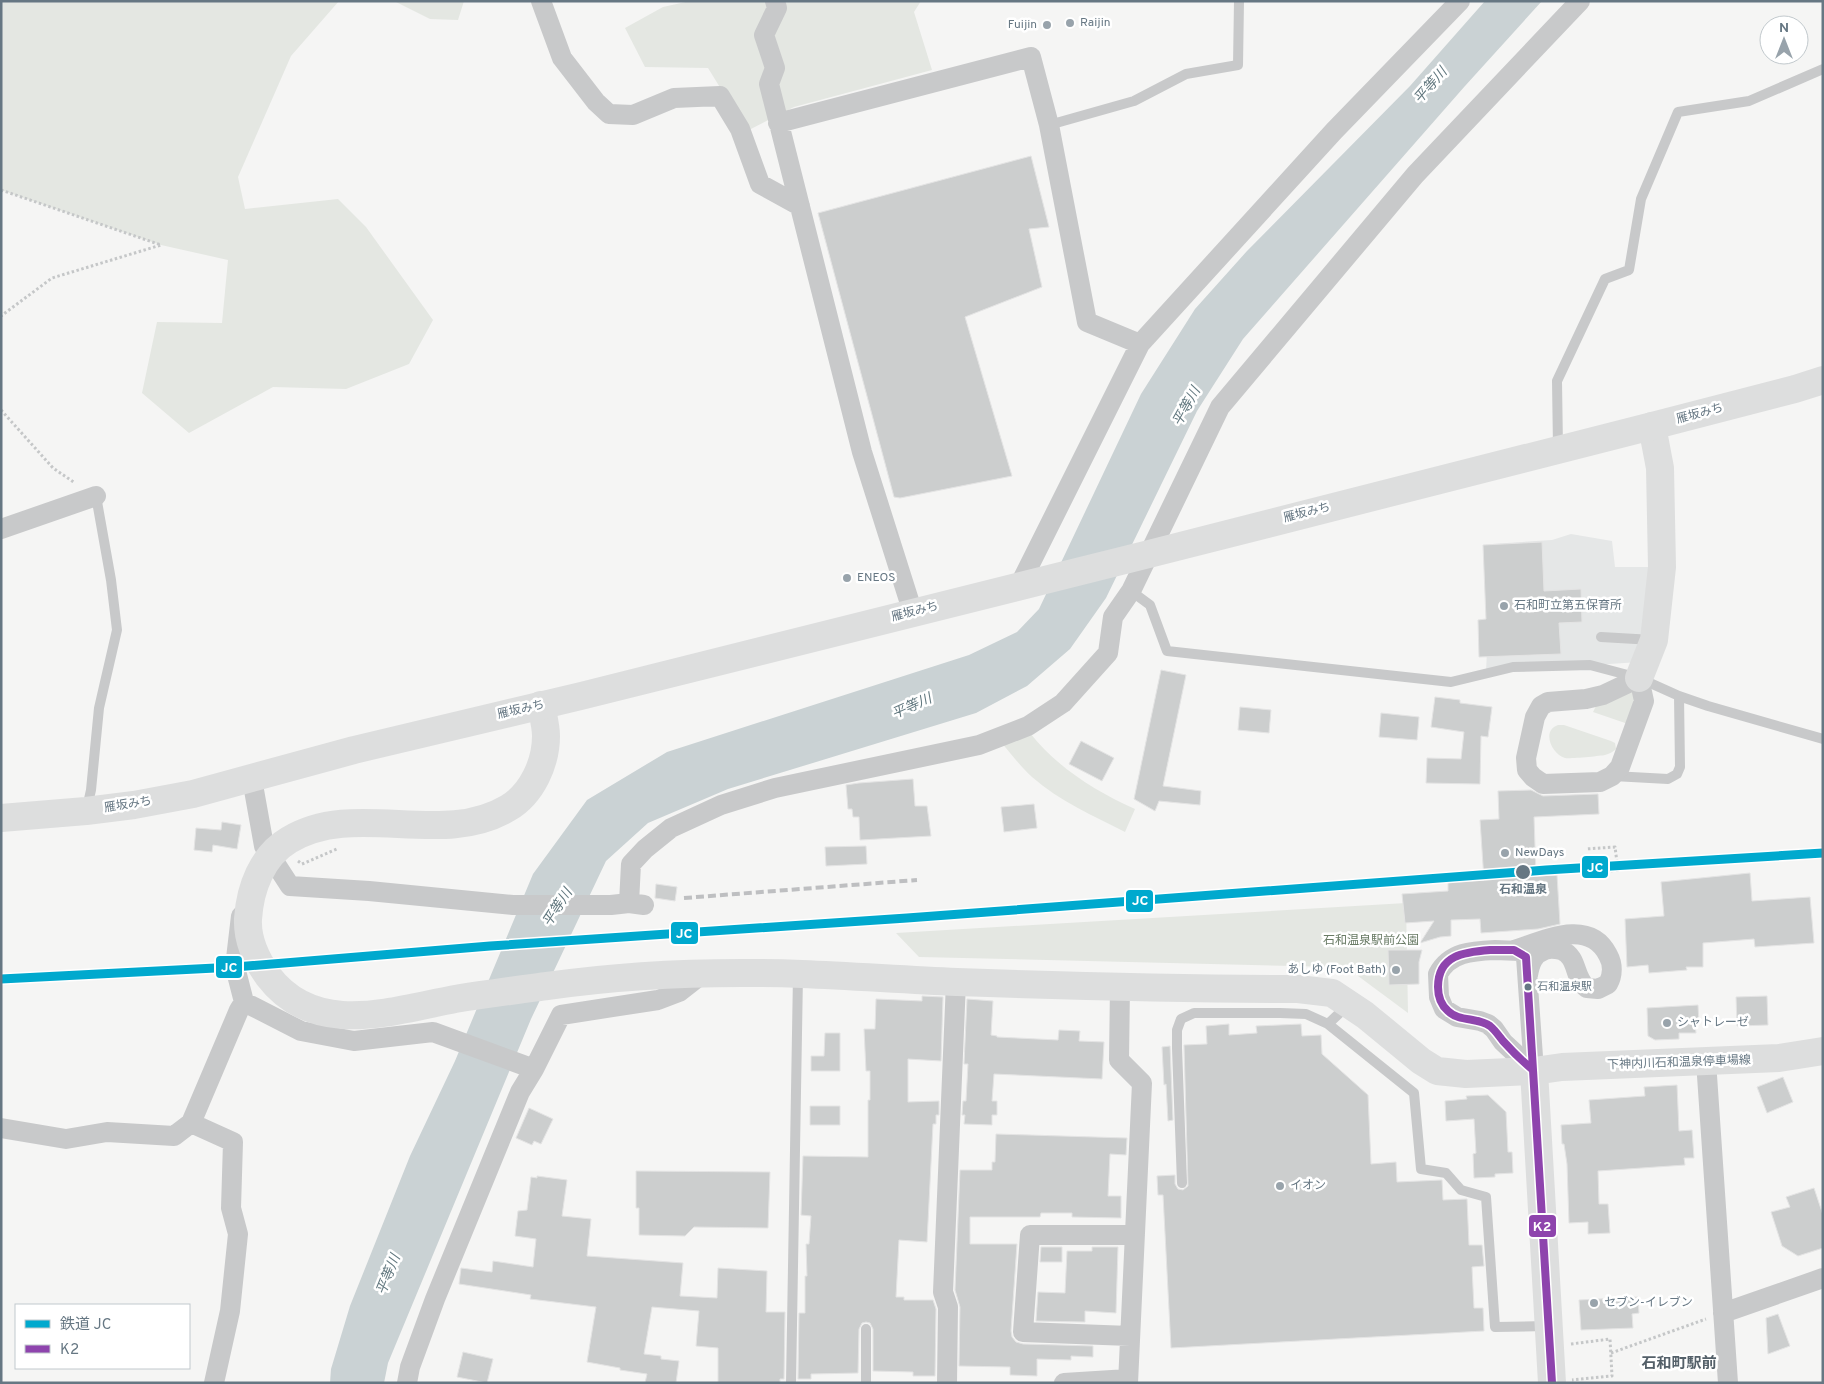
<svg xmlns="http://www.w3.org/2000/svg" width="1824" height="1384" font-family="Overpass,'Noto Sans JP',sans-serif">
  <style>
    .built { fill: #e5e7e7 }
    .green { fill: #e4e7e2 }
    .water { fill: #cad2d4 }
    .building { fill: #cccece; stroke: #e4e4e4 }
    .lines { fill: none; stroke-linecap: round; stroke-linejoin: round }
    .path { stroke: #c5c7c8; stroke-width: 3; stroke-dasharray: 2.5 2.5; stroke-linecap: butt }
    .lane { stroke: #c8c9ca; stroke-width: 10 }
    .street { stroke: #c8c9ca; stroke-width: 20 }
    .secondary { stroke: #dddede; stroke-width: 28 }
    .highway { stroke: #dddede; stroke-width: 28 }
    .rail { stroke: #bebfc1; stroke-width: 4; stroke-dasharray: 8 4; stroke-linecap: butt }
    .bus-1-casing { stroke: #fff; stroke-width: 11 }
    .bus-1 { stroke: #8e44ad; stroke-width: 8 }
    .rail-1-casing { stroke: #fff; stroke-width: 12 }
    .rail-1 { stroke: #00a9ce; stroke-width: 9 }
    .poi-dot { fill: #98a3ab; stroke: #fff; stroke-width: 2 }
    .stop-dot { fill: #667783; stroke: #fff; stroke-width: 2 }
    .labels { text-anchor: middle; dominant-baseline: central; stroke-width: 5; stroke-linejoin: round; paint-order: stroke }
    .bus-label { font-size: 11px; fill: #667783; stroke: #fff; text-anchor: start }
    .poi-label { font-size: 12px; fill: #667783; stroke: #fff; text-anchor: start }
    .street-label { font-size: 12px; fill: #667783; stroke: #fff }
    .stop-label { font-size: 12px; font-weight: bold; fill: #667783; stroke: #fff }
    .park-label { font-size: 12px; fill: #697b65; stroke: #fff }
    .water-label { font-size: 14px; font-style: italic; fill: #62787f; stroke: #fff }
    .quarter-label { font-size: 15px; font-weight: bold; fill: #546069; stroke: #fff }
    .line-badge { stroke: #fff; stroke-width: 2 }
    .badge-label { font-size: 14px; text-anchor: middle; font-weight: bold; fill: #fff }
  </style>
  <rect width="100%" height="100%" fill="#f5f5f4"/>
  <path class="built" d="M1571 534 1612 541 1615 567H1652L1640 662 1486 672 1492 544 1552 540Z"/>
  <path class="green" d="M1 1H339L291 56 238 177 245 209 338 199 366 227 433 320 409 364 346 389 273 387 189 433 142 393 157 322 222 323 228 260 161 245 1 190Z
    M394 1H464L458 20 430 19Z
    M690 1H921L914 12 932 70 794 107 747 131 708 68 645 67 625 28 663 7Z
    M1632 687H1637L1628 724 1593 712 1596 706 1623 696Z
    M1558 725H1564L1611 741 1615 743 1616 749C1613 752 1609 754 1605 755 1600 756 1569 759 1565 758 1552 754 1541 731 1558 725Z
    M1030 733C1058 768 1095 791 1135 809L1125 832C1094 816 1059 801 1032 777 1021 767 1011 754 1001 742Z
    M1406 903 1408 1013 1354 973 1338 967 919 957 896 933Z"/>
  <path class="water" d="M1485 1H1542L1465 86 1243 339 1197 411 1106 598 1070 649 1027 686 976 713 728 789 648 823 606 861 531 1019 388 1363 384 1383H330L331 1369 350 1306 410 1156 455 1061 533 874 587 800 667 752 969 655 1017 632 1039 609 1141 394 1195 309 1247 251 1410 86Z"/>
  <path class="building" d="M1031 156 1049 227 1029 229 1042 287 965 317 1012 476 900 498 894 497 818 213Z
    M1542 542 1544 591 1581 589 1582 622 1559 623 1561 654 1479 657 1478 620 1486 619 1483 545Z
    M1161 670 1186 675 1163 786 1201 791 1200 805 1159 801 1155 811 1134 799Z
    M1435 697 1460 700V703L1492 707 1488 737 1481 736 1480 784 1426 783 1427 758 1461 759 1464 732 1431 727Z
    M1240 707 1271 710 1269 733 1238 730Z
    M1381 713 1419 717 1417 740 1379 737Z
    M1081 741 1114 758 1102 781 1069 764Z
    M913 779 915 806H927L931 836 860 840 859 817H853L852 809H848L846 785 859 783Z
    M1531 790 1543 796 1598 794 1599 814 1534 817 1536 876 1557 875 1560 924 1538 929 1481 933 1480 919 1451 920V936L1440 937 1420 943 1434 921 1405 923 1402 894 1448 891V882L1484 880 1480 820 1499 819 1498 791Z
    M1034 804 1037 828 1004 832 1001 807Z
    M222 822 241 825 237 849 213 845 212 852 194 850 196 828 221 830Z
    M866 846 867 864 826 866 825 847Z
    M1750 873 1752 901 1810 897 1814 943 1755 947 1754 939 1703 943V967H1686L1687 970 1649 973 1648 965 1627 967 1625 919 1664 916 1661 882Z
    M656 884 677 887 675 901 655 898Z
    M1388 950H1422L1419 962V984L1389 985Z
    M922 996 943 997 941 1061 908 1059V1102L939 1101V1115H936V1124H933L927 1242 899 1240 896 1297H904V1300H933L936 1309 935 1376H913V1372L873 1371V1329L870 1323 866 1322 862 1323 859 1329 858 1373 811 1374V1379H798L799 1313H805V1276H807L806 1244H809L811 1216 801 1215 803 1156 868 1157V1100H870V1071H866L864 1029H875L876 999 922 1001Z
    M1767 996 1768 1025 1737 1026 1736 997Z
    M967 999 993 1001 991 1035 997 1036V1037L1058 1040 1059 1030 1080 1031 1079 1041 1104 1042 1102 1079 994 1074 992 1101H997V1115H992V1125L964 1124 965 1115H962L963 1101H966L968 1064H964Z
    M1698 1005 1699 1023H1695L1696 1033H1679V1039L1655 1040 1648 1036 1647 1008Z
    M1229 1024V1035L1257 1033 1256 1026 1301 1024 1302 1036 1321 1035 1322 1054 1368 1095 1371 1164 1396 1162 1397 1182 1442 1180 1443 1200 1467 1199 1469 1245H1482L1484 1266 1472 1267 1474 1308H1483L1484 1331 1171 1348 1163 1195H1158L1157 1176 1175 1175V1184L1178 1189 1183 1190 1188 1186 1184 1045 1207 1044 1206 1026Z
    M825 1033H840V1071H811V1056H824Z
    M1170 1046 1173 1120 1168 1121 1166 1084 1164 1085 1162 1047Z
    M1783 1077 1793 1102 1767 1113 1757 1087Z
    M1677 1085 1679 1131 1692 1130 1694 1158H1684L1685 1165 1598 1171 1599 1204H1608L1610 1233 1588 1234V1222L1569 1223 1567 1164 1564 1144H1562L1561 1125 1591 1123 1589 1100 1645 1096 1644 1087Z
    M1488 1095 1506 1112 1508 1152H1512L1513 1173 1495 1174V1177L1474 1178 1473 1154 1476 1153 1474 1119 1446 1121 1445 1101 1467 1099 1466 1096Z
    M810 1106H840V1125H810Z
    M529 1108 553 1119 541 1144 534 1141 532 1145 516 1138Z
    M996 1134 1127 1138 1126 1155 1110 1154 1108 1196H1121V1218L1072 1217V1213H1041L1040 1217H970V1244H1017L1011 1331 1012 1337 1016 1342 1023 1344 1093 1346V1357L1071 1356V1360L1037 1359V1376L1010 1375V1367L959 1366 960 1307 955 1290 960 1170H992V1162H995Z
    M636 1171 770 1172 768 1228 694 1227 685 1236 639 1235V1208H636Z
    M537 1176 567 1180 562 1216 591 1219 587 1256 683 1263 680 1296 717 1298 718 1268 767 1271 766 1312H785L784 1379H780V1383H718V1348L696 1346 699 1311 652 1307 644 1354 661 1356V1359L679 1361 676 1383H645L647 1374 620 1370V1368L587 1362 596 1307 530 1299 531 1295 459 1284 461 1268 492 1272 493 1261 533 1267 536 1239 515 1236 518 1211 527 1210 531 1177 537 1178Z
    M1814 1188 1823 1215V1248L1798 1256 1782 1246 1771 1212 1790 1207 1786 1197Z
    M1041 1247H1062V1262H1040Z
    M1092 1247H1118L1116 1313 1085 1311V1322L1036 1321 1038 1292 1065 1293 1067 1251H1092Z
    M1638 1297 1639 1313 1632 1314 1633 1328 1581 1330 1579 1300Z
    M1778 1314 1790 1346 1768 1354 1766 1318Z
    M463 1352 493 1359 487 1383 457 1377Z"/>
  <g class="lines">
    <path class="path" d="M1 190 161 245 52 278 1 316
      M1 410 53 468 75 483
      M298 861 302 864 337 849
      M1586 873 1618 870 1615 847 1586 849
      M1571 1344 1610 1339 1612 1376 1572 1380
      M1611 1353 1706 1319"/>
    <path class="lane" d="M1049 125 1134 101 1186 74 1238 65 1239 1
      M1558 448 1557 381 1605 279 1629 270 1641 199 1678 112 1749 101 1823 69
      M1131 591 1150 605 1167 651 1451 682 1513 667 1590 665 1639 678 1679 696 1708 706 1823 739
      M1601 637 1653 640
      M1613 776 1668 779 1677 774 1680 767 1679 696
      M87 808 91 790 99 708 117 630 111 580 96 496
      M1328 1024 1347 1006
      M1182 1183 1177 1048V1030L1181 1019 1194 1013H1280L1306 1014 1328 1024 1414 1093 1421 1169 1446 1173 1461 1190 1486 1197 1495 1327 1547 1326
      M791 1383 798 975
      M866 1383V1329"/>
    <path class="street" d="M541 1 562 58 596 102 609 114 633 115 674 98 720 96 740 129 760 184 800 206
      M775 1 777 8 764 35 775 68 769 84 862 452 913 613
      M778 123 1031 57 1049 125 1087 322 1140 344
      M1 529 96 496
      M1019 586 1140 344 1334 131 1460 1
      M1639 678 1644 701 1620 767 1612 776 1600 782 1543 784 1533 777 1527 770 1526 758 1535 717 1541 706 1548 702 1586 699 1603 695Z
      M252 779 264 846 290 886 369 891 513 905H611L629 903 644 905
      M629 903 631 864 645 849 671 828 721 805 775 788 979 745 1028 726 1063 703 1108 653 1113 617 1131 591 1220 407 1415 175 1580 1
      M241 916 235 967 244 1002 301 1031 354 1041 433 1032 534 1069
      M1495 950 1520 951 1526 957 1534 1071 1503 1042 1494 1029 1488 1024 1480 1021 1457 1017 1444 1009 1439 997 1438 974C1450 952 1472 951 1495 950Z
      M1514 950C1543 941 1589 917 1608 955 1613 964 1613 975 1608 984L1598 989 1587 988C1573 978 1579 957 1561 950 1556 949 1550 948 1545 950 1533 954 1530 964 1528 975
      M1120 986 1119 1060 1142 1083 1128 1383
      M1706 1061 1728 1383
      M191 1123 233 1142 231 1208 238 1234 230 1311 214 1383
      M1 1128 66 1139 107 1132 174 1136 191 1123 239 1010 244 1002
      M1723 1313 1823 1278
      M1130 1336 1023 1332 1030 1235H1135
      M407 1383 410 1367 435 1299 520 1092 534 1069 561 1015 658 1000 679 992 702 974
      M947 1383 948 1307 943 1292 956 982
      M1064 1383 1128 1379"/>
    <path class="secondary" d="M1639 678 1654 640 1662 567 1660 468 1652 426
      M541 705C543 715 546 726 546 736 546 763 532 794 508 808 441 848 355 800 289 840 262 856 250 888 248 919 247 940 256 959 268 976 315 1038 391 1011 455 999 486 994 517 990 547 986 631 974 718 971 802 974 854 976 906 980 957 982 1071 986 1185 989 1298 989L1332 993 1365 1015 1421 1061 1437 1071 1466 1074 1534 1071 1562 1067 1779 1058 1823 1051
      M1534 1071 1552 1383"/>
    <path class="highway" d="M1 818 86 811 134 805 193 794 354 750 581 696 1149 554 1652 426 1795 389 1823 380"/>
    <path class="rail" d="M684 898 917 880"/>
    <defs>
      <path id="bus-1" d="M1490 950H1514L1526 957 1533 1070C1522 1061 1512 1051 1503 1041 1499 1036 1495 1030 1490 1026 1478 1017 1459 1022 1448 1011 1441 1005 1438 996 1438 987 1438 955 1464 952 1490 950Z
        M1533 1070 1552 1383"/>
    </defs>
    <use href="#bus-1" class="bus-1-casing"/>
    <use href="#bus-1" class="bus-1"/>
    <defs>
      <path id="rail-1" d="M1 979 235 967 490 946 907 918 1546 870 1823 853"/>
    </defs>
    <use href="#rail-1" class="rail-1-casing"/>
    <use href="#rail-1" class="rail-1"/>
  </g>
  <g class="poi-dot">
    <circle cx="1070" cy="23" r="5"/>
    <circle cx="1047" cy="25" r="5"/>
    <circle cx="847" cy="578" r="5"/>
    <circle cx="1504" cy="606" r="5"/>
    <circle cx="1505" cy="853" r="5"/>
    <circle cx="1396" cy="970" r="5"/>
    <circle cx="1667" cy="1023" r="5"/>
    <circle cx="1280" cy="1186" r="5"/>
    <circle cx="1594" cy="1303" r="5"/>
  </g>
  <g class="stop-dot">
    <circle cx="1523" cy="872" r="8"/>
    <circle cx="1528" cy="987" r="4.5"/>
  </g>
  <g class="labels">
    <g class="bus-label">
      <text x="1537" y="987">石和温泉駅</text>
    </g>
    <g class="poi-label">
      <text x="1080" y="23">Raijin</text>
      <text x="1037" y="25" text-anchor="end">Fuijin</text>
      <text x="857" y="578">ENEOS</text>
      <text x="1514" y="606">石和町立第五保育所</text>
      <text x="1515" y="853">NewDays</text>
      <text x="1386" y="970" text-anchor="end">あしゆ (Foot Bath)</text>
      <text x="1677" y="1023">シャトレーゼ</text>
      <text x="1290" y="1186">イオン</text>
      <text x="1604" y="1303">セブン-イレブン</text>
    </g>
    <g class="street-label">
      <text transform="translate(1700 414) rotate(-15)">雁坂みち</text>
      <text transform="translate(1307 513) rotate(-14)">雁坂みち</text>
      <text transform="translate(915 612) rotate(-14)">雁坂みち</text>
      <text transform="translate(521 710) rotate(-13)">雁坂みち</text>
      <text transform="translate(128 805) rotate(-9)">雁坂みち</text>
      <text transform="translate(1679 1063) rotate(-2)">下神内川石和温泉停車場線</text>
    </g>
    <g class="stop-label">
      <text x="1523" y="890">石和温泉</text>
    </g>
    <g class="park-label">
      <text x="1371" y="941">石和温泉駅前公園</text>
    </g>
    <g class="water-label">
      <text transform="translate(1431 86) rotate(-49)">平等川</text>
      <text transform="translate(1187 407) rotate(-61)">平等川</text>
      <text transform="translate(912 707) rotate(-24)">平等川</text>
      <text transform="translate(558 908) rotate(-57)">平等川</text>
      <text transform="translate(389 1275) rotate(-68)">平等川</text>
    </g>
    <g class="quarter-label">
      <text x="1679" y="1364">石和町駅前</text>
    </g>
  </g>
  <g class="line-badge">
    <rect x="1581" y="855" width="28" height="24" rx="5" fill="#00a9ce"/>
    <rect x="1125" y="889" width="29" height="24" rx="5" fill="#00a9ce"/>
    <rect x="670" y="921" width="29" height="24" rx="5" fill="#00a9ce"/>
    <rect x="215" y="955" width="28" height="24" rx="5" fill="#00a9ce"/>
    <rect x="1528" y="1214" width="29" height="24" rx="5" fill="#8e44ad"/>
  </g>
  <g class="badge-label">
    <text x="1595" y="872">JC</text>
    <text x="1140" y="905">JC</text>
    <text x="684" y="938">JC</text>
    <text x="229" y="972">JC</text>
    <text x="1542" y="1231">K2</text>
  </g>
  <rect width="1824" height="1384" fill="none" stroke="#667783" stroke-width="5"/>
  <rect x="15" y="1304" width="175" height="65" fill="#ffffff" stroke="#c2c9cd"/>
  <rect x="25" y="1320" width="25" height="8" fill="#00a9ce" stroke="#c2c9cd"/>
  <text x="60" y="1329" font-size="15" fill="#667783">鉄道 JC</text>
  <rect x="25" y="1345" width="25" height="8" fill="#8e44ad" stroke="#c2c9cd"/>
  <text x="60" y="1354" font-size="15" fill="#667783">K2</text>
  <g transform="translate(1784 40)"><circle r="24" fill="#ffffff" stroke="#c2c9cd"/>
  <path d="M0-4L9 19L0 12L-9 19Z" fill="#98a3ab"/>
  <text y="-8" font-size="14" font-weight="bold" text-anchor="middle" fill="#667783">N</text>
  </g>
</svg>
